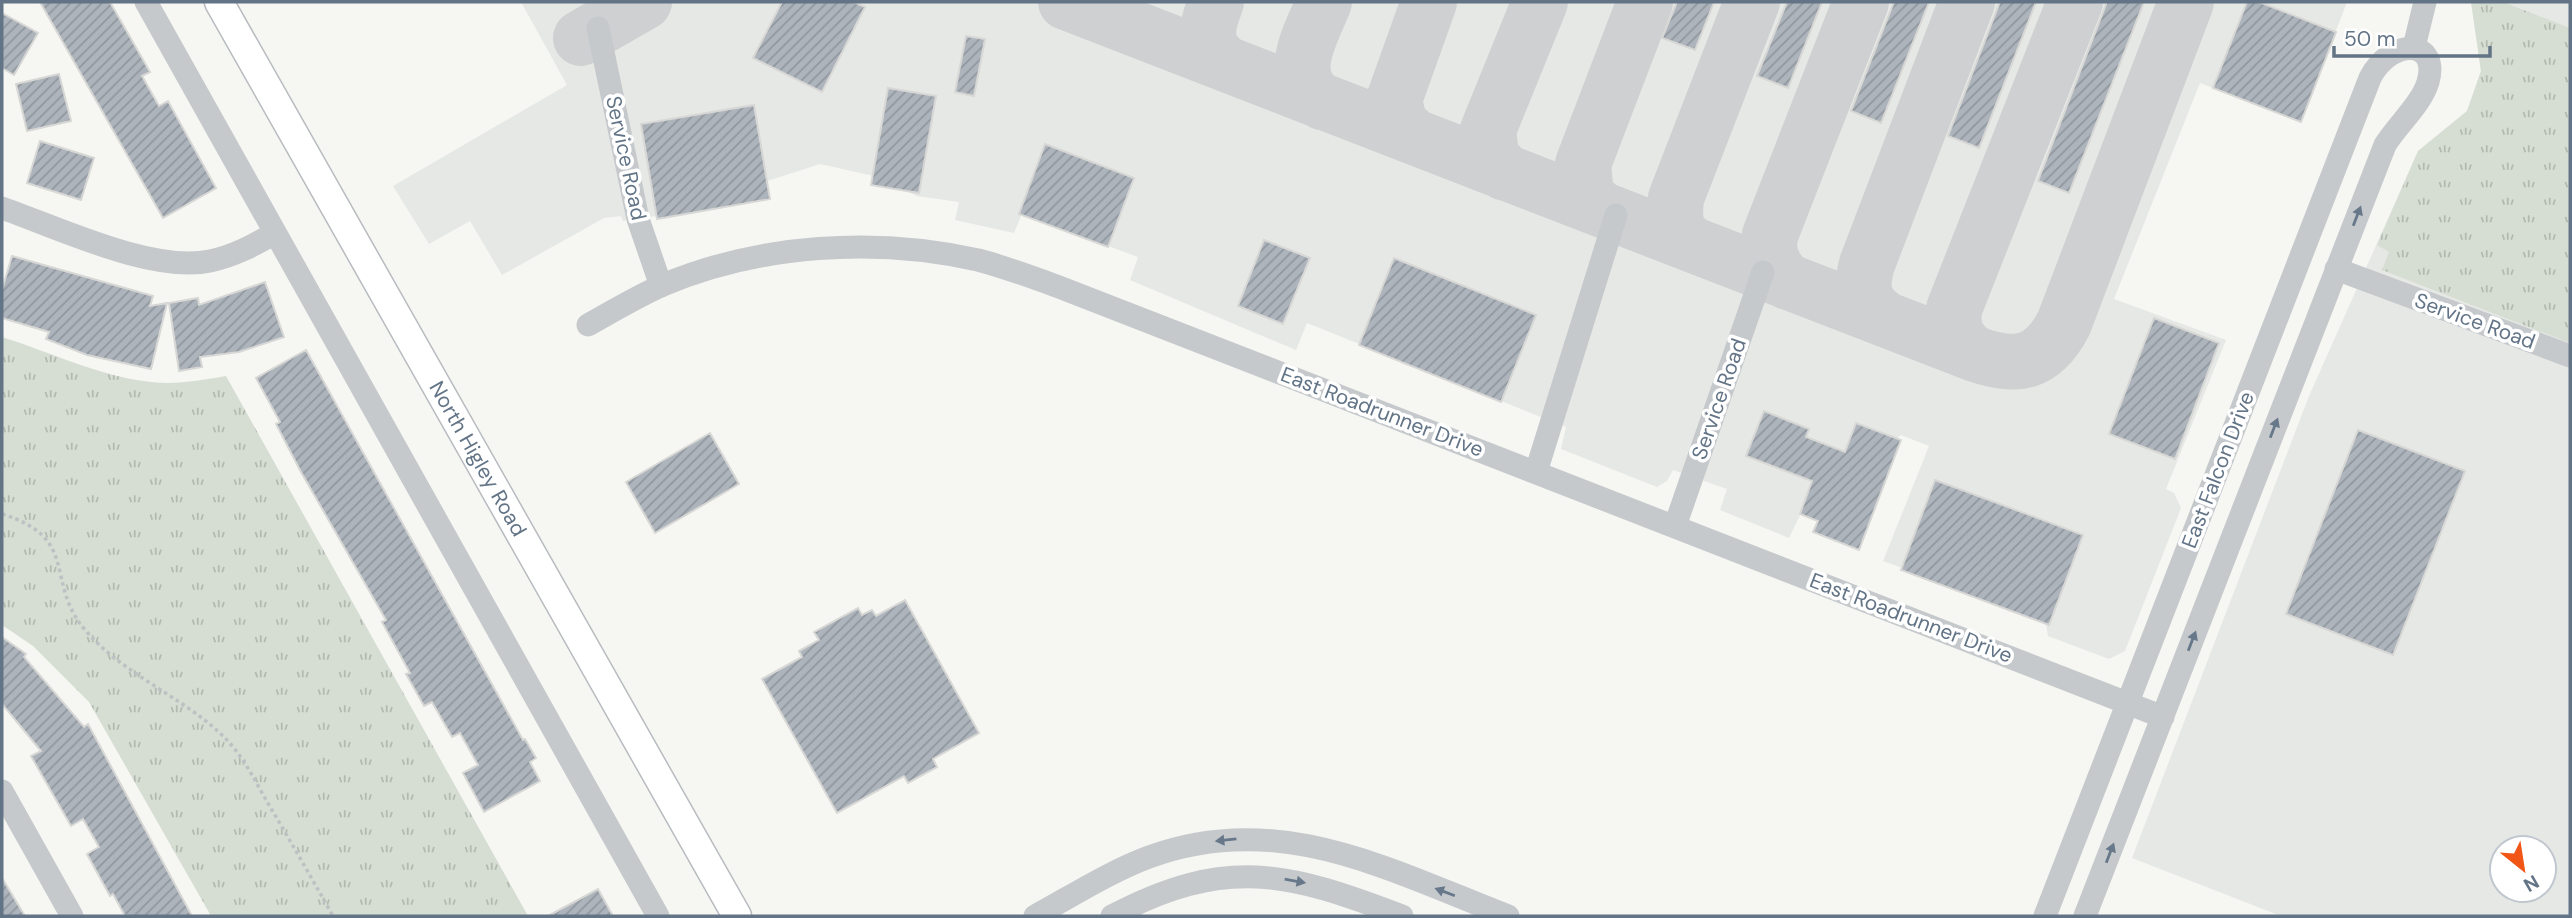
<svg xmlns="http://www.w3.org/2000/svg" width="2572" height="918" font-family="'DM Sans',sans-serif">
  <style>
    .built { fill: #e6e8e5; fill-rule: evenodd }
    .grass { fill: url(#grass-tufts) }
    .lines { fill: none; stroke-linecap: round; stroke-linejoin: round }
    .taxiway { stroke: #ced0d2; stroke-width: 56 }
    .building { fill: url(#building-hatch); stroke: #d7d7d5; stroke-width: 2 }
    .major-casing { stroke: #b8bcc0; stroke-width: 31 }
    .path { stroke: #bec1c3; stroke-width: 3.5; stroke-dasharray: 3.5 3.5; stroke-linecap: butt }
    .minor { stroke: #c5c9cc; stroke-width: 23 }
    .major { stroke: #fff; stroke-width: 28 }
    .oneway { fill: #67788a }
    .labels { text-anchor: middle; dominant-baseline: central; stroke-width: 7; stroke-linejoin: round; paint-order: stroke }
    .street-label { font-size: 21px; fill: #627486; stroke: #fff }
  </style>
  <defs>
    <pattern id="grass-tufts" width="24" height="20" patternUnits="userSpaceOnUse" patternTransform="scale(1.75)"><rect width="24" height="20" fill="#d6ded3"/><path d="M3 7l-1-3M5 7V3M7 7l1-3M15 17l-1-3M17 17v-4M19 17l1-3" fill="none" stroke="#b1b9b1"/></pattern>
    <pattern id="building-hatch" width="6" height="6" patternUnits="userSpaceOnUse" patternTransform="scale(1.75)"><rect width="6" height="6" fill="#adb4bb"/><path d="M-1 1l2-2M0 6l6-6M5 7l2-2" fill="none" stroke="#90979e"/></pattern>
  </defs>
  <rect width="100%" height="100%" fill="#f6f6f2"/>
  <path class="built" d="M521 2H2347L2301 122 2200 83 2114 299 2226 340 2166 489 2174 493 2181 508 2125 651 2109 659 2048 636 2045 618 1883 561 1929 446 1901 435 1802 511 1789 538 1720 510 1727 489 1673 470 1667 481 1657 487 1561 449 1566 427 1307 323 1296 350 1130 280 1138 257 1022 214 1014 233 955 220 959 202 917 196 874 176 820 164 663 215 623 221 621 216 604 218 502 275 470 221 429 244 393 186 567 85Z
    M2471 2H2570V916H2281L2132 858 2309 396 2418 151 2467 111 2481 71ZM2502 848H2544V890H2502Z"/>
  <path class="grass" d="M2471 2H2503L2570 28V343L2382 270 2389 252 2377 245 2418 151 2467 111 2481 71Z
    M2 337C50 352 101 377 151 382 176 385 202 380 226 376L528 916H211L89 702 33 646 2 625Z"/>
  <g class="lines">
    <path class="taxiway" d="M1066 2 1975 354C2017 369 2043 364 2064 323L2186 2
      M1216 2C1206 28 1202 45 1226 64
      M581 38 644 2
      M1322 102C1284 76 1311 35 1324 2
      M1414 137 1399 122 1394 100 1429 2
      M1505 173 1491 155 1488 130 1540 2
      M1601 209 1586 196 1583 164 1645 2
      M1692 244C1674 232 1674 219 1676 198L1752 2
      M1788 282C1773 268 1767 255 1770 235L1861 2
      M1887 320C1863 305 1860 290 1867 264L1967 2
      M1975 354C1957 342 1952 330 1954 309L2075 2"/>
  </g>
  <path class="building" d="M40 2H110L150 72 142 76 159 106 168 101 216 188 163 218Z
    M782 2H854L865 7 822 92 753 58Z
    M1677 2H1714L1695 50 1662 38Z
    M1787 2H1822L1788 88 1757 76Z
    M1894 2H1929L1881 123 1851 111Z
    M2000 2H2036L1979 148 1948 136Z
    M2107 2H2144L2069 193 2038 181Z
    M2247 2H2259L2336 32 2301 122 2213 88Z
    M2 13 38 33 14 75 2 68Z
    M966 36 985 39 974 96 955 92Z
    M59 74 71 121 27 131 16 84Z
    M888 88 936 96 919 193 871 185Z
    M754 105 770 199 657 219 641 124Z
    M40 141 94 158 81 200 27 183Z
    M1045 144 1134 178 1108 247 1019 214Z
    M1264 240 1310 258 1283 324 1238 306Z
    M12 256 153 296 150 306 167 303 151 369 87 355 46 339 49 332 2 318V290Z
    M1394 258 1536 315 1501 402 1359 345Z
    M265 282 284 337 239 352 200 357 202 367 179 371 169 303 198 298 199 305Z
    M2154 318 2219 343 2175 459 2109 434Z
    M306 350 523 740 525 739 536 758 530 762 540 781 484 812 463 773 478 765 460 733 452 737 432 702 424 706 406 674 410 673 382 622 386 620 301 472 276 424 280 422 256 378Z
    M1764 411 1809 429 1806 437 1845 452 1856 423 1901 440 1859 550 1813 532 1818 521 1800 514 1812 481 1746 456Z
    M2358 430 2465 471 2393 655 2286 614Z
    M710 433 739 484 655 533 626 482Z
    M1935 480 2083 535 2049 625 1901 570Z
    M905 600 979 733 933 759 937 767 908 783 904 776 837 813 762 679 802 657 799 651 819 640 814 632 858 608 862 615 872 610 876 616Z
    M2 637 26 654 24 657 84 727 88 724 192 916H125L113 894 110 896 87 854 99 847 83 819 71 826 31 756 41 751 2 704Z
    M2 878 25 916H2Z
    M598 889 613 916H548Z"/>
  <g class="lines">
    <defs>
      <g id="major">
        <path id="s1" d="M219 2 737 916"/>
      </g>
    </defs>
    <use href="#major" class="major-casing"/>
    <path class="path" d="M2 514C82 539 43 582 86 631 125 676 184 697 225 738 244 757 256 783 269 805 291 842 312 879 333 916"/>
    <path class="minor" d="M146 2 658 916
      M598 28 638 219 661 286
      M2414 47 2425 2
      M2 208C59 228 152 273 210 261 234 256 254 245 275 233
      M2336 269 2570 356
      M588 325C613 311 638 296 663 285 760 244 876 237 978 260 1005 267 1032 277 1059 287L2163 717
      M1536 472 1616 215
      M1675 526 1763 272
      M2 791 72 916
      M1035 916C1072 896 1109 872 1149 857 1278 809 1389 870 1508 916
      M1112 916C1226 856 1287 872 1402 916
      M2045 916 2370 78C2391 37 2440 39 2428 82 2421 105 2397 125 2385 145L2085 916"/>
    <use href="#major" class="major"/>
  </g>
  <defs><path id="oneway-solid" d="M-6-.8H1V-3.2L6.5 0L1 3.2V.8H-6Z" transform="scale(1.75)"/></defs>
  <g class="oneway">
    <use href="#oneway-solid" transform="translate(2357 216) rotate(-69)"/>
    <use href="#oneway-solid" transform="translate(2274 428) rotate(-69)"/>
    <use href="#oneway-solid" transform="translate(2192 641) rotate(-69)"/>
    <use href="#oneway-solid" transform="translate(1226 840) rotate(174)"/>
    <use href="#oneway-solid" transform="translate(2110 853) rotate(-69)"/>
    <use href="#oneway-solid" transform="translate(1295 881) rotate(10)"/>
    <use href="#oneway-solid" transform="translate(1445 892) rotate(-159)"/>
  </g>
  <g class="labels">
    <g class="street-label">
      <text transform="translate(626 158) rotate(78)">Service Road</text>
      <text transform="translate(2475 321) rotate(20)">Service Road</text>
      <text transform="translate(1719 399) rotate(-71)">Service Road</text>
      <text transform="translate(1382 412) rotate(21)">East Roadrunner Drive</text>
      <text stroke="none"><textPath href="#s1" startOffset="525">North Higley Road</textPath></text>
      <text transform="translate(2218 470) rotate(-69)">East Falcon Drive</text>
      <text transform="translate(1911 618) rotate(21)">East Roadrunner Drive</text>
    </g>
  </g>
  <rect width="2572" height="918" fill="none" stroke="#627486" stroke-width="7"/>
  <g transform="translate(2523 869) rotate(150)"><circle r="33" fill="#ffffff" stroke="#c0c7cf" stroke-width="2"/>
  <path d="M0-5L12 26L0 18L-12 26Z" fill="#f15617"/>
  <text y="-10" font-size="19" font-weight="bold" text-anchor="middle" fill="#627486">N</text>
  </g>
  <path d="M2334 46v10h156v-10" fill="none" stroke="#627486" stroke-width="3.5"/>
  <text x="2344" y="46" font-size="21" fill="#627486" stroke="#ffffff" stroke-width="5" paint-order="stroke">50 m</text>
</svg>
